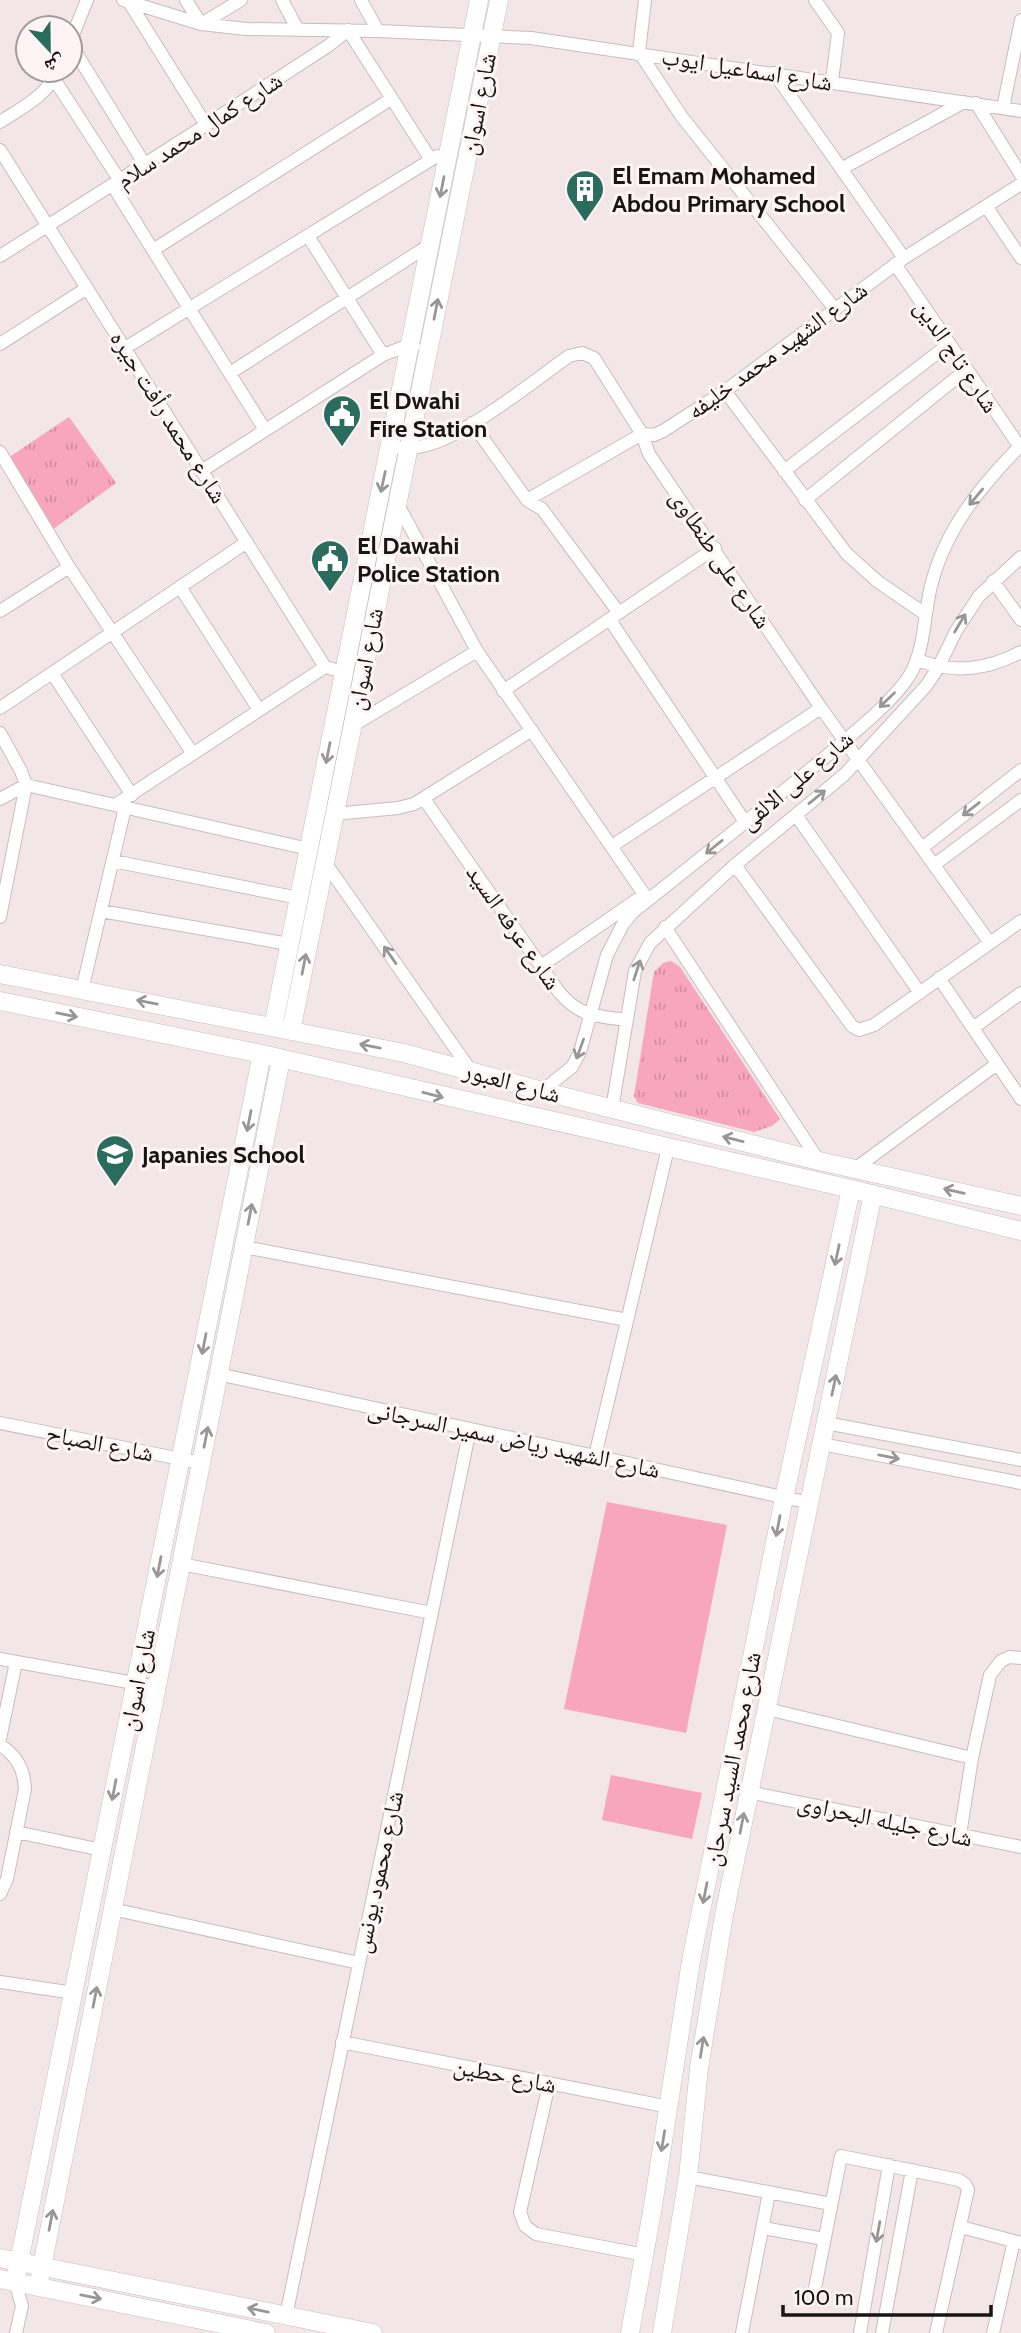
<svg xmlns="http://www.w3.org/2000/svg" width="1021" height="2333" font-family="Cabin,'Noto Naskh Arabic',sans-serif">
  <style>
    .grass { fill: url(#grass-tufts) }
    .pitch { fill: #f8a5c0 }
    .lines { fill: none; stroke-linecap: round; stroke-linejoin: round }
    .street-casing { stroke: #c9bcc0; stroke-width: 14 }
    .secondary-casing { stroke: #c9bcc0; stroke-width: 19 }
    .street { stroke: #fff; stroke-width: 12 }
    .secondary { stroke: #fff; stroke-width: 18 }
    .oneway { stroke: #989696 }
    .labels { text-anchor: middle; dominant-baseline: central; stroke-width: 6; stroke-linejoin: round; paint-order: stroke }
    .street-label { font-size: 24px; fill: #191516; stroke: #fef4f6 }
    .poi-label { font-size: 24px; font-weight: bold; fill: #191516; stroke: #fef4f6; text-anchor: start }
  </style>
  <defs>
    <pattern id="grass-tufts" width="24" height="20" patternUnits="userSpaceOnUse" patternTransform="scale(1.75)"><rect width="24" height="20" fill="#f8a5c0"/><path d="M3 7l-1-3M5 7V3M7 7l1-3M15 17l-1-3M17 17v-4M19 17l1-3" fill="none" stroke="#d48da4"/></pattern>
  </defs>
  <rect width="100%" height="100%" fill="#f2e6e9"/>
  <path class="grass" d="M69 417 116 483 48 533 5 460Z
    M671 961 680 967 780 1119 772 1126 754 1132 638 1103 634 1096 654 972 663 963Z"/>
  <path class="pitch" d="M607 1502 727 1525 686 1733 564 1709Z
    M611 1775 702 1793 692 1839 602 1820Z"/>
  <g class="lines">
    <defs>
      <path id="street" d="M123 0 201 24 246 29 378 31 531 38 1021 111
        M186 0 201 24 241 0
        M282 0 298 30
        M361 0 378 31
        M645 0 639 52 682 117 835 309
        M815 0 838 33 832 81
        M129 2 206 125
        M70 42 87 0
        M70 43 145 165
        M774 73 904 258
        M54 79 120 181
        M976 103 1021 175
        M1003 108 1021 20
        M0 122C23 107 47 96 58 70
        M0 150 325 667 344 672
        M841 169 964 102
        M113 186 265 430
        M986 206 1021 258
        M308 236 383 355
        M153 250 391 99
        M0 256 206 125 328 46 348 30 431 160
        M895 264 1020 447
        M0 344 87 288
        M125 348 437 156
        M230 373 431 244
        M725 391 846 553 877 581 925 614
        M472 423 527 500 542 509 619 613
        M390 447C401 448 412 449 423 446 465 437 532 382 569 356L582 353 594 358 642 434 649 454 821 708 990 943
        M0 452 69 567 193 754
        M203 470 383 355 404 347 414 346
        M784 471 949 344
        M527 500 642 434 654 435 663 431 725 391 904 258 1021 184
        M805 500 966 370
        M396 501 477 651 648 900
        M993 581 1021 620
        M180 587 259 710
        M0 611 69 567
        M610 620 745 822
        M917 660C955 674 986 670 1021 652
        M52 673 132 795
        M503 691 715 548
        M0 708 247 542
        M352 726 477 651
        M0 733 21 771 26 785 0 917
        M0 799 26 785 309 849
        M424 799 559 992C580 1017 596 1016 627 1020
        M115 805 325 667
        M334 814 398 808 414 804 532 730
        M796 815 920 993
        M612 846 821 708
        M922 848 1021 770
        M113 861 299 898
        M324 861 471 1071
        M735 865 852 1026 859 1030 874 1025 1021 921
        M934 865 1021 800
        M101 911 289 944
        M665 927 819 1161
        M541 966 638 899
        M939 978 1021 1099
        M82 990 125 808
        M973 1028 1021 993
        M542 1091 572 1067 580 1052 607 955 623 924 634 911C694 864 753 816 812 768 840 744 893 704 911 673 925 647 924 614 931 586 945 529 981 486 1021 445
        M612 1109 635 971 650 943 735 865 844 775 926 686 938 668 956 631 979 596 1021 557
        M856 1168 997 1064
        M244 1247 627 1320
        M218 1374 810 1503
        M0 1423 201 1463
        M826 1423 1021 1460
        M822 1444 1021 1483
        M595 1456 668 1148
        M181 1564 432 1613
        M0 1659 156 1687
        M767 1709 972 1758
        M0 1739 16 1662
        M0 1745C17 1756 24 1769 25 1789L7 1879 0 1894
        M748 1792 1021 1847
        M16 1832 102 1850
        M960 1835 972 1758 990 1675 1001 1661 1009 1657 1021 1658
        M112 1909 359 1963
        M0 1982 74 1993
        M342 2042 669 2107
        M549 2084 520 2212 525 2226 536 2234 645 2255
        M688 2177 831 2204
        M961 2227 1021 2243
        M763 2228 824 2239
        M15 2282 22 2306 16 2333
        M815 2288 841 2156 959 2180 965 2184 968 2190 936 2333
        M286 2316 470 1429
        M742 2333 769 2193
        M860 2333 889 2165
        M882 2333 912 2170
        M993 2333 1014 2241"/>
      <path id="secondary" d="M0 974 404 1053 542 1091 819 1161 1021 1206
        M0 1001 262 1054 851 1189 1021 1231
        M273 1027 479 0
        M291 1031 499 0
        M0 2258 373 2333
        M0 2279 266 2333
        M15 2282 262 1054
        M38 2287 281 1059
        M630 2333 652 2212 691 1961 784 1498 851 1189
        M662 2333 688 2177 699 2068 724 1915 873 1194"/>
    </defs>
    <use href="#street" class="street-casing"/>
    <use href="#secondary" class="secondary-casing"/>
    <use href="#street" class="street"/>
    <use href="#secondary" class="secondary"/>
  </g>
  <defs><path id="oneway-shaft" d="M-6 0H5M1.5-3L5.5 0L1.5 3" fill="none" stroke-width="1.6" stroke-linecap="round" stroke-linejoin="round" transform="scale(1.75)"/></defs>
  <g class="oneway">
    <use href="#oneway-shaft" transform="translate(442 187) rotate(101)"/>
    <use href="#oneway-shaft" transform="translate(436 309) rotate(-79)"/>
    <use href="#oneway-shaft" transform="translate(383 482) rotate(102)"/>
    <use href="#oneway-shaft" transform="translate(976 497) rotate(130)"/>
    <use href="#oneway-shaft" transform="translate(960 623) rotate(-59)"/>
    <use href="#oneway-shaft" transform="translate(887 700) rotate(136)"/>
    <use href="#oneway-shaft" transform="translate(328 753) rotate(101)"/>
    <use href="#oneway-shaft" transform="translate(817 797) rotate(-39)"/>
    <use href="#oneway-shaft" transform="translate(971 809) rotate(142)"/>
    <use href="#oneway-shaft" transform="translate(714 847) rotate(141)"/>
    <use href="#oneway-shaft" transform="translate(390 955) rotate(-125)"/>
    <use href="#oneway-shaft" transform="translate(304 964) rotate(-79)"/>
    <use href="#oneway-shaft" transform="translate(637 970) rotate(-72)"/>
    <use href="#oneway-shaft" transform="translate(147 1002) rotate(-169)"/>
    <use href="#oneway-shaft" transform="translate(67 1015) rotate(11)"/>
    <use href="#oneway-shaft" transform="translate(370 1046) rotate(-169)"/>
    <use href="#oneway-shaft" transform="translate(580 1049) rotate(110)"/>
    <use href="#oneway-shaft" transform="translate(433 1095) rotate(14)"/>
    <use href="#oneway-shaft" transform="translate(249 1121) rotate(101)"/>
    <use href="#oneway-shaft" transform="translate(733 1139) rotate(-166)"/>
    <use href="#oneway-shaft" transform="translate(954 1191) rotate(-167)"/>
    <use href="#oneway-shaft" transform="translate(250 1214) rotate(-79)"/>
    <use href="#oneway-shaft" transform="translate(837 1255) rotate(102)"/>
    <use href="#oneway-shaft" transform="translate(204 1344) rotate(101)"/>
    <use href="#oneway-shaft" transform="translate(834 1385) rotate(-78)"/>
    <use href="#oneway-shaft" transform="translate(206 1437) rotate(-79)"/>
    <use href="#oneway-shaft" transform="translate(889 1457) rotate(11)"/>
    <use href="#oneway-shaft" transform="translate(778 1526) rotate(101)"/>
    <use href="#oneway-shaft" transform="translate(159 1567) rotate(101)"/>
    <use href="#oneway-shaft" transform="translate(114 1790) rotate(101)"/>
    <use href="#oneway-shaft" transform="translate(742 1823) rotate(-79)"/>
    <use href="#oneway-shaft" transform="translate(705 1893) rotate(101)"/>
    <use href="#oneway-shaft" transform="translate(95 1997) rotate(-79)"/>
    <use href="#oneway-shaft" transform="translate(702 2047) rotate(-81)"/>
    <use href="#oneway-shaft" transform="translate(663 2141) rotate(99)"/>
    <use href="#oneway-shaft" transform="translate(51 2220) rotate(-79)"/>
    <use href="#oneway-shaft" transform="translate(878 2232) rotate(100)"/>
    <use href="#oneway-shaft" transform="translate(91 2297) rotate(11)"/>
    <use href="#oneway-shaft" transform="translate(258 2310) rotate(-168)"/>
  </g>
  <defs>
    <symbol id="building-pin" viewBox="-11 -11 22 30"><path d="M0 17L-7.5 6A9.5 9.5 0 1 1 7.5 6Z" fill="#2a6d5e" stroke="#fef4f6"/><path d="M-4-6H4V6H1V3H-1V6H-4ZM-2.5-4.3h1.7v1.8h-1.7ZM.8-4.3h1.7v1.8H.8ZM-2.5-1h1.7V.8h-1.7ZM.8-1h1.7V.8H.8Z" fill="#fff"/></symbol>
    <symbol id="civic-pin" viewBox="-11 -11 22 30"><path d="M0 17L-7.5 6A9.5 9.5 0 1 1 7.5 6Z" fill="#2a6d5e" stroke="#fef4f6"/><path d="M-.6-6.5H3V-4.5H.6V-3L4-1V1h2V6H-6V1h2V-1L-.6-3ZM-1.2 2.5V6h2.4V2.5Z" fill="#fff"/></symbol>
    <symbol id="school-pin" viewBox="-11 -11 22 30"><path d="M0 17L-7.5 6A9.5 9.5 0 1 1 7.5 6Z" fill="#2a6d5e" stroke="#fef4f6"/><path d="M0-5L7-2L0 1L-7-2ZM-4 1L0 2.5L4 1V4Q0 6-4 4Z" fill="#fff"/></symbol>
  </defs>
  <g fill-rule="evenodd">
    <use href="#building-pin" x="563" y="167" width="44" height="60"/>
    <use href="#civic-pin" x="320" y="392" width="44" height="60"/>
    <use href="#civic-pin" x="308" y="537" width="44" height="60"/>
    <use href="#school-pin" x="93" y="1132" width="44" height="60"/>
  </g>
  <g class="labels">
    <g class="street-label">
      <text transform="translate(747 69) rotate(9)">شارع اسماعيل ايوب</text>
      <text transform="translate(478 104) rotate(-79)">شارع اسوان</text>
      <text transform="translate(199 130) rotate(-33)">شارع كمال محمد سلام</text>
      <text transform="translate(777 350) rotate(-36)">شارع الشهيد محمد خليفه</text>
      <text transform="translate(957 356) rotate(56)">شارع تاج الدين</text>
      <text transform="translate(169 417) rotate(58)">شارع محمد رأفت جيره</text>
      <text transform="translate(721 559) rotate(56)">شارع على طنطاوى</text>
      <text transform="translate(365 659) rotate(-79)">شارع اسوان</text>
      <text transform="translate(796 780) rotate(-40)">شارع على الالفى</text>
      <text transform="translate(514 927) rotate(55)">شارع عرفه السيد</text>
      <text transform="translate(512 1082) rotate(15)">شارع العبور</text>
      <text transform="translate(514 1439) rotate(12)">شارع الشهيد رياض سمير السرجانى</text>
      <text transform="translate(100 1443) rotate(11)">شارع الصباح</text>
      <text transform="translate(137 1680) rotate(-79)">شارع اسوان</text>
      <text transform="translate(732 1759) rotate(-79)">شارع محمد السيد سرحان</text>
      <text transform="translate(885 1820) rotate(12)">شارع جليله البحراوى</text>
      <text transform="translate(378 1872) rotate(-78)">شارع محمود يونس</text>
      <text transform="translate(505 2075) rotate(11)">شارع حطين</text>
    </g>
    <g class="poi-label">
      <text x="612" y="175">El Emam Mohamed<tspan x="612" dy="28">Abdou Primary School</tspan></text>
      <text x="369" y="400">El Dwahi<tspan x="369" dy="28">Fire Station</tspan></text>
      <text x="357" y="545">El Dawahi<tspan x="357" dy="28">Police Station</tspan></text>
      <text x="142" y="1154">Japanies School</text>
    </g>
  </g>
  <g transform="translate(49 49) rotate(158)"><circle r="33" fill="#fef4f6" stroke="#a29b9c" stroke-width="2"/>
  <path d="M0-5L12 26L0 18L-12 26Z" fill="#2a6d5e"/>
  <text y="-10" font-size="19" font-weight="bold" text-anchor="middle" fill="#191516">ش</text>
  </g>
  <path d="M783 2305v10h208v-10" fill="none" stroke="#191516" stroke-width="3.5"/>
  <text x="794" y="2305" font-size="21" fill="#191516" stroke="#fef4f6" stroke-width="5" paint-order="stroke">100 m</text>
</svg>
